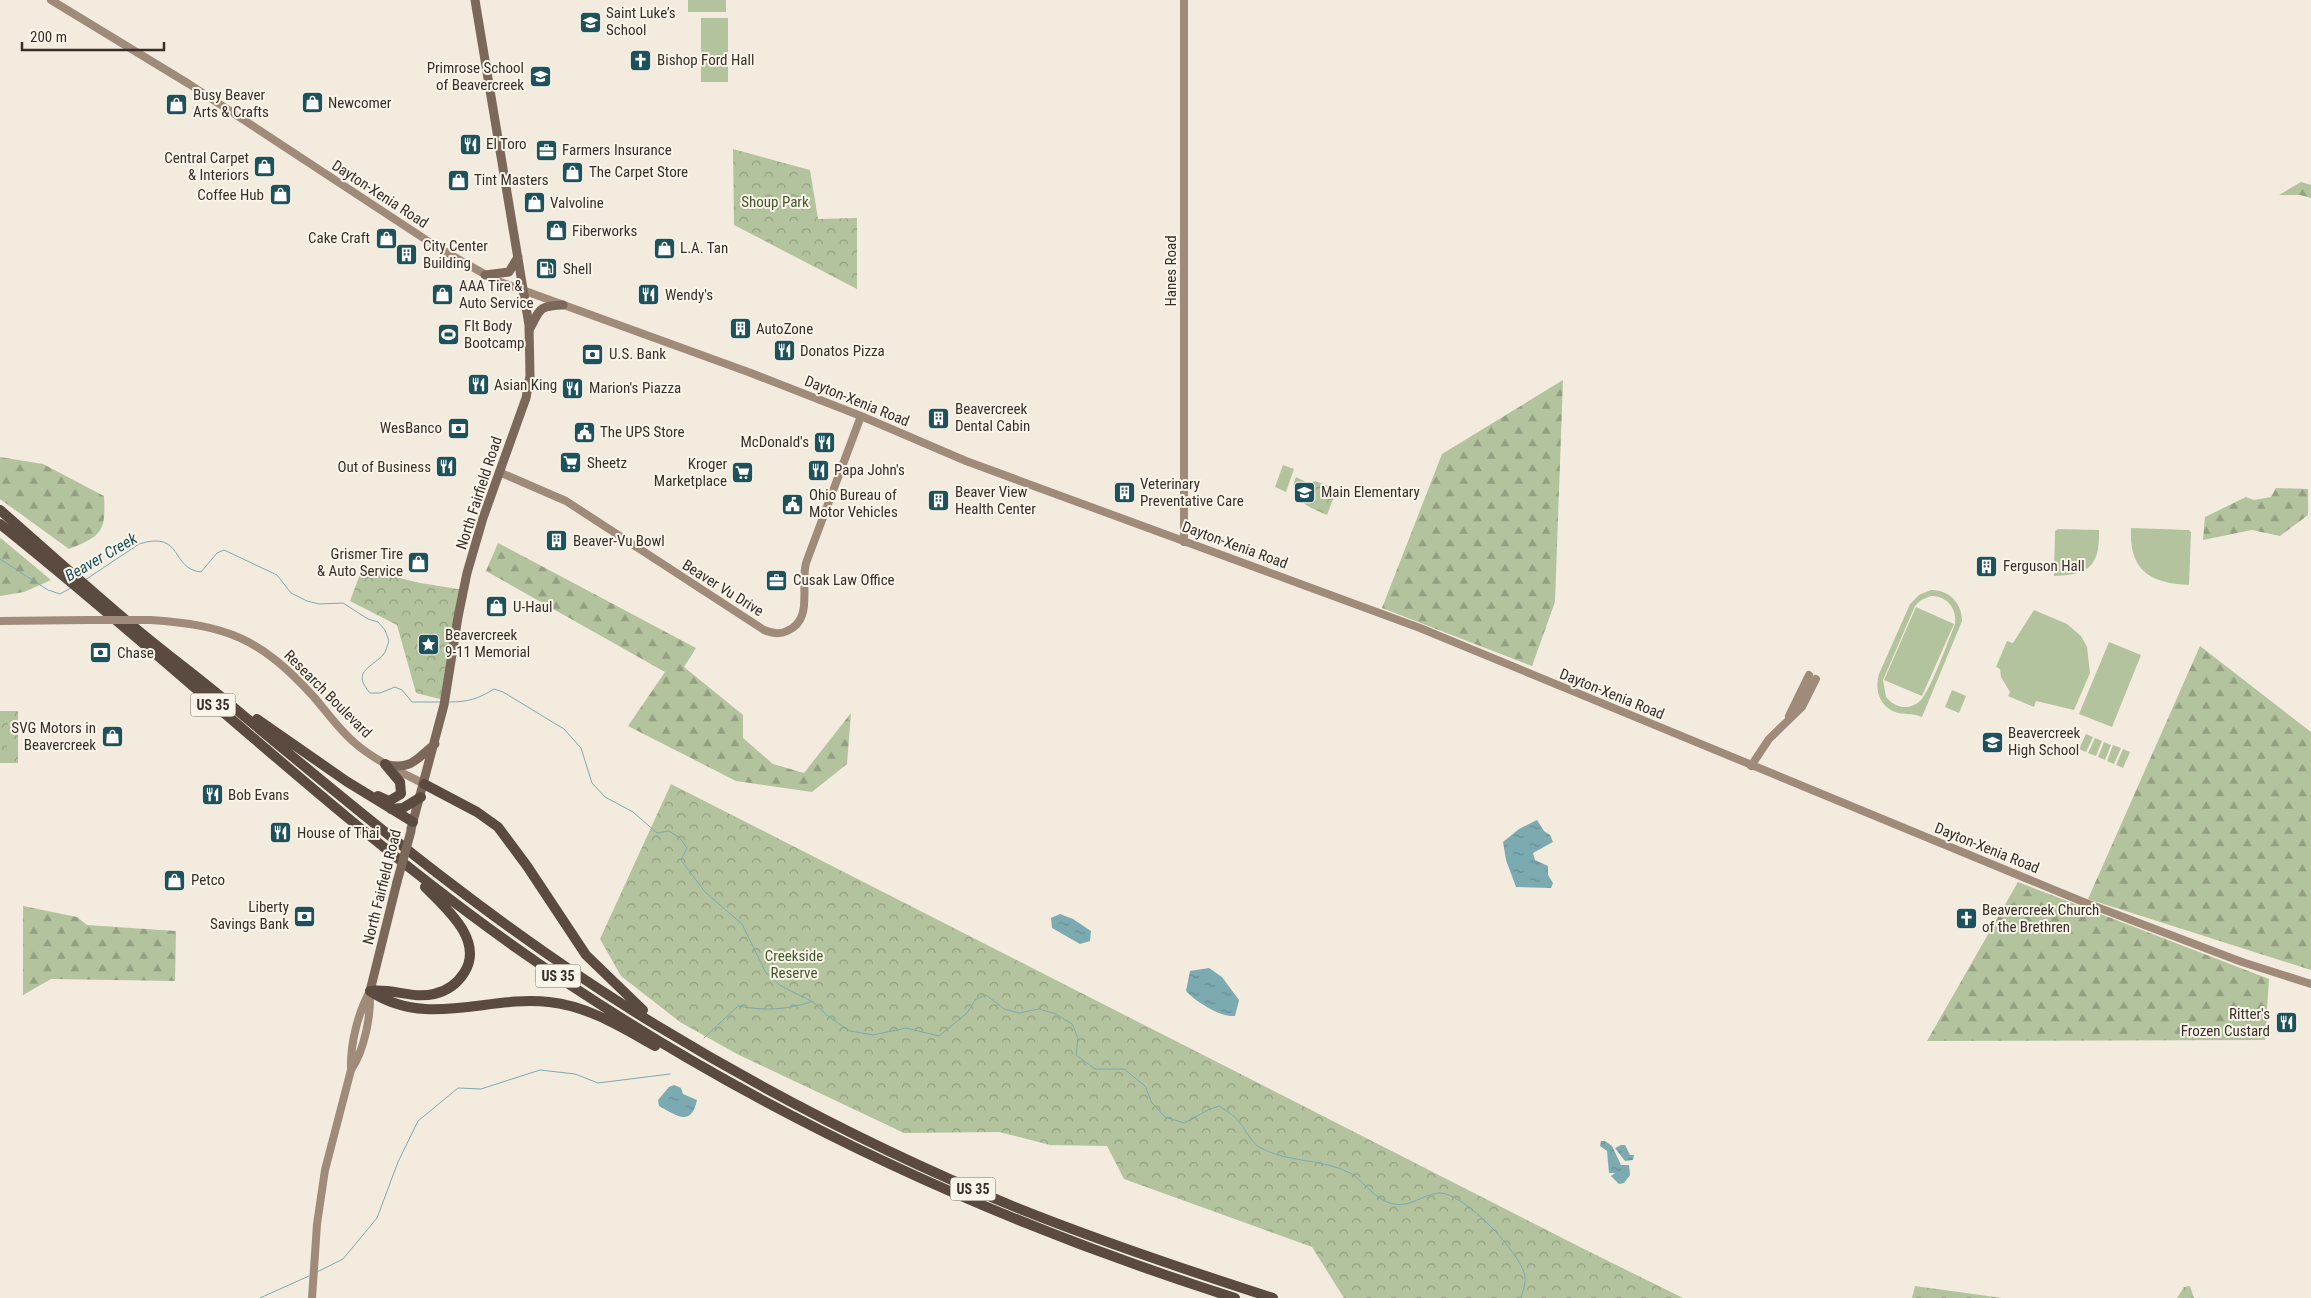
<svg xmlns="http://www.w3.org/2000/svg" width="2311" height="1298" font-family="'Roboto Condensed',sans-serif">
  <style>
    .forest { fill: url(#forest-firs) }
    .park { fill: url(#park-crowns) }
    .pitch { fill: #b3c39d; fill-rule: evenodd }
    .water { fill: url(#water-ripples) }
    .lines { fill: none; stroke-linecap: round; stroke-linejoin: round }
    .stream { stroke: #7caab1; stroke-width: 1 }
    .secondary { stroke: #a08b7a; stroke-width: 8 }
    .primary { stroke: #7b685a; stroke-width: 9 }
    .highway { stroke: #5a4a40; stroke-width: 10 }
    .secondary-bridge { stroke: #a08b7a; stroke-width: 8 }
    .primary-bridge { stroke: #7b685a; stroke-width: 9 }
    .labels { text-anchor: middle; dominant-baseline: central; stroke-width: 4; stroke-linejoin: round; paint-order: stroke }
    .shield { fill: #faf5ea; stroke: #736a63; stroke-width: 1 }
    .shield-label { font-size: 14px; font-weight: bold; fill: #392f29 }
    .poi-label { font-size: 15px; fill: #392f29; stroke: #faf5ea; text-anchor: start }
    .street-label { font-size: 15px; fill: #392f29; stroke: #faf5ea }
    .park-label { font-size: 15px; fill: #44582c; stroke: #faf5ea }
    .water-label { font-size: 16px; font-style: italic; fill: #1d525c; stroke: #faf5ea }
  </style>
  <defs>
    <pattern id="forest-firs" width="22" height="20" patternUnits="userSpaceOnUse" patternTransform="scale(1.25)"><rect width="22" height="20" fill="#b3c39d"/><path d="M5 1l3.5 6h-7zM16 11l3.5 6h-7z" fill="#939f80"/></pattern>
    <pattern id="park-crowns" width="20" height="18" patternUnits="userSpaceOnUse" patternTransform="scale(1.25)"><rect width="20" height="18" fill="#b3c39d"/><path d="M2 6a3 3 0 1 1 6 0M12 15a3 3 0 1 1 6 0" fill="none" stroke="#939f80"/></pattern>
    <pattern id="water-ripples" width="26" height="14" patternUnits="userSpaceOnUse" patternTransform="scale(1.25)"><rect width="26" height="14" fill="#7caab1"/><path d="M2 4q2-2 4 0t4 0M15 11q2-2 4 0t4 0" fill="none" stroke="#678b90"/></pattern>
  </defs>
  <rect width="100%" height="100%" fill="#f3ebde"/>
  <path class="forest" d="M2301 182 2311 185V198L2300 195H2279Z
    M1563 380 1555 602 1532 666 1382 608 1442 454Z
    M0 457 43 464 104 496C106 531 102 536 69 549L0 499Z
    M2276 488 2308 489V515L2280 536 2252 530 2203 540 2205 517 2246 497 2254 500 2271 497Z
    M0 538 3 540 51 580 24 592 0 596Z
    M498 543 696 648 684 667 743 715V738L773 764 804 773 851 713 847 764 812 792 736 781 628 726 665 672 486 571Z
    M2200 646 2311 732V970L2088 899Z
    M2018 882 2269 979 2265 1040 1927 1041Z
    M23 906 77 917 87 925 176 931 175 981 51 979 23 995Z"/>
  <path class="park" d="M733 149 810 170 818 219 857 218V289L734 225Z
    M1296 477 1310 484 1315 481 1337 489 1327 515C1311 508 1286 499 1296 477Z
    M362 569 420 583 464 590 444 700 416 693 397 625 350 601Z
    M0 711H18V763H0Z
    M671 784 1582 1248 1683 1298H1344L1312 1247 1124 1179 1107 1146 1050 1145 999 1132 904 1133 737 1054 680 1022 621 976 600 939Z
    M1915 1286 2002 1298H1912Z
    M2190 1286 2194 1298H2177L2184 1287Z"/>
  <path class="pitch" d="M688 0H726V12H688Z
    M701 18H728V82H701Z
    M793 181a6 6 0 1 1 12 0a6 6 0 1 1-12 0Z
    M1283 465 1294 469 1286 492 1275 487Z
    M2131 528 2189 530 2191 532 2189 585C2150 583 2129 571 2131 528Z
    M2058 529 2099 530C2100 566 2089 575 2054 576L2055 531Z
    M1931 590C1949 590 1962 603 1962 621L1922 717C1913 713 1907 715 1898 713 1880 708 1874 691 1879 674L1910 604 1919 595ZM1931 596C1947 596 1957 608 1955 624 1949 639 1930 692 1920 701 1909 711 1895 708 1886 697L1883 680 1915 606 1921 600Z
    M1916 607 1954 624 1922 696 1884 680Z
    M2034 610 2067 624 2081 636 2087 647 2090 673 2074 710 2036 701 2034 707 2008 696 2010 692 2001 677 2000 669 1996 667 2007 641 2013 643Z
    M2109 642 2141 655 2112 727 2079 714Z
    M1952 690 1966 696 1959 713 1945 707Z
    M8 716H16L15 733H8Z
    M2086 734 2093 737 2086 752 2079 749Z
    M2095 738 2102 741 2096 756 2088 753Z
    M7 742H15L16 759H7Z
    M2104 742 2111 745 2105 760 2098 757Z
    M2113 745 2121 748 2114 764 2107 761Z
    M2123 749 2130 752 2123 768 2116 765Z"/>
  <path class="water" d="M1537 820 1544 831 1550 835 1553 842 1533 853 1535 860 1548 866V875L1553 883 1551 888 1516 887 1506 860 1503 842 1519 829Z
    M1060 914 1073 919 1091 931 1090 941 1080 944 1052 928 1051 918Z
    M1209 968 1222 977 1239 1000 1235 1016C1220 1017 1196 1002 1186 991L1190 971Z
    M674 1085 681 1088 683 1094 697 1100C691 1128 676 1115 659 1106L658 1100 669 1087Z
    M1601 1141H1605L1612 1146 1621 1165H1629L1630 1175 1624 1183 1619 1184 1611 1176 1615 1173H1609L1607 1151 1600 1146Z
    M1621 1145H1625L1630 1155H1634L1633 1160 1625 1161 1615 1148Z"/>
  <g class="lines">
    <path class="stream" d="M0 559 48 590 60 594 71 588
      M85 580 139 544C184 530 170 569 201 572L217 553 224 550 277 575 291 593 307 601 319 604 343 603 368 619 378 622 385 630 389 641C387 646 386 652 383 655 369 669 352 672 370 693H380L395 687 402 690 412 702H440
      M449 702C468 702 478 699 494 689L503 692 564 729 581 748 592 783 605 797 633 812 657 833 669 831 680 838 687 848 681 860 705 892 742 924 766 973 781 986 813 1002 829 1017 850 1031 873 1035 906 1028 939 1036 967 1013 975 1000 986 995 1004 1009 1019 1013 1039 1009 1056 1014 1072 1024 1078 1038 1076 1055 1095 1069H1124L1145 1086 1152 1103 1165 1117 1184 1123 1210 1109 1219 1106C1227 1111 1235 1116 1240 1123 1246 1130 1251 1142 1259 1147 1286 1163 1322 1158 1350 1173 1363 1180 1370 1194 1385 1201 1407 1212 1421 1194 1440 1193 1464 1193 1521 1253 1525 1276 1526 1282 1523 1292 1521 1298
      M704 1038 738 1006C765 1011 785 1010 811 1002
      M317 1272 343 1259 377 1218 398 1162 418 1121 458 1088 481 1089 540 1070 575 1074 598 1083 670 1074
      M260 1298 309 1276"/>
    <path class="secondary" d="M51 0 189 84 437 247 495 280 751 373 861 416 966 461 1420 628 2081 901 2242 962 2311 984
      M499 472 566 501 764 630C771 633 779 635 787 631 814 620 800 586 806 563L861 416
      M1184 542V0
      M150 620C227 625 260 638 313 696 327 712 339 730 356 744 376 761 401 772 424 784
      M0 621 87 620
      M1789 716 1809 675
      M1751 766 1769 739 1802 707 1816 679
      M351 1070C365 1049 371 1015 370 991
      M312 1298 317 1224 325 1170 351 1070C350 1044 358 1013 370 991"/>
    <path class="primary" d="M485 275 509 272 518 257
      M529 330C541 309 537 306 563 305
      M385 764C411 771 416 759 435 744
      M411 829 444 705 458 617 467 573 483 518 526 398 530 376 529 325 475 0
      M370 991 397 882"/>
    <path class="highway" d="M0 510C40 545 80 581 120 615 156 647 196 675 232 706 368 820 504 933 656 1025 771 1095 891 1156 1015 1207 1100 1241 1186 1270 1273 1298
      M0 524C172 661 329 814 508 942 729 1100 977 1216 1235 1298
      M257 719 346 781 413 822
      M424 784 477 812 498 827 527 866 586 955 643 1010
      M378 796 389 801 401 794 400 782 385 764
      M391 809 403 808 421 797
      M370 991C427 1029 488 995 549 1002 588 1006 621 1027 655 1046
      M370 991C392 988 412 999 434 994 447 991 457 984 464 973 485 941 446 908 425 887"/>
    <path class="secondary-bridge" d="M87 620H150"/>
    <path class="primary-bridge" d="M397 882 411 831"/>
  </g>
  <defs>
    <symbol id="school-square" viewBox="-11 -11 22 22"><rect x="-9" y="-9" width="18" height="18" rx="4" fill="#1d525c" stroke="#faf5ea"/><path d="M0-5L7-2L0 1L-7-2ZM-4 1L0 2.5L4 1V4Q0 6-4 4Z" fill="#fff"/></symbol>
    <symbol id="church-square" viewBox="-11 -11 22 22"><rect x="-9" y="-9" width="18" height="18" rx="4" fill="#1d525c" stroke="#faf5ea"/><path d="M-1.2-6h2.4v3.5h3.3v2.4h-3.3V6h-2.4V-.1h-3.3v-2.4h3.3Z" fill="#fff"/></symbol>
    <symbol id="shop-square" viewBox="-11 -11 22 22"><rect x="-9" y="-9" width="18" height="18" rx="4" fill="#1d525c" stroke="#faf5ea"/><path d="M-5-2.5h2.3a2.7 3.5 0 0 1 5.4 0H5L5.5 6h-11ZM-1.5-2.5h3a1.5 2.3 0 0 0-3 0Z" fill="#fff"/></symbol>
    <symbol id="restaurant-square" viewBox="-11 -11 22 22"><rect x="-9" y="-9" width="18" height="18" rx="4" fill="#1d525c" stroke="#faf5ea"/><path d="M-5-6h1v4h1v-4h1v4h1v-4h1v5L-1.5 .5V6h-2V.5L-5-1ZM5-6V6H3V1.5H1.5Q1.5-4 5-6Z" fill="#fff"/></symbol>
    <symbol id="office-square" viewBox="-11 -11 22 22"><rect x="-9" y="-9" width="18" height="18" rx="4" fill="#1d525c" stroke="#faf5ea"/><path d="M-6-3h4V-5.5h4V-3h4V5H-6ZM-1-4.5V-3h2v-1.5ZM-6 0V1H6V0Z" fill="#fff"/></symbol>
    <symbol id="building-square" viewBox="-11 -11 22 22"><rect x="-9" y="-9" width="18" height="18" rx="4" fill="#1d525c" stroke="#faf5ea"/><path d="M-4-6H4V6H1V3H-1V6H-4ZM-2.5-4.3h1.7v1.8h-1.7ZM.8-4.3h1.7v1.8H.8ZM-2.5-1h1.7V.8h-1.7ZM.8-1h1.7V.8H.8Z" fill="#fff"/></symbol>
    <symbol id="fuel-square" viewBox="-11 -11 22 22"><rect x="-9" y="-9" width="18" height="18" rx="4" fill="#1d525c" stroke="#faf5ea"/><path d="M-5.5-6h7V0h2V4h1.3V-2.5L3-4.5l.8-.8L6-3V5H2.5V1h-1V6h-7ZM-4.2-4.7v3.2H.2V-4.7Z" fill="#fff"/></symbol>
    <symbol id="stadium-square" viewBox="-11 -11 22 22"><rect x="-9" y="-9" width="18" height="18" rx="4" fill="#1d525c" stroke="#faf5ea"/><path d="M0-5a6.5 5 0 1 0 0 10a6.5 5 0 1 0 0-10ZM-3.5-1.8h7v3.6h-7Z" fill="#fff"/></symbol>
    <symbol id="bank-square" viewBox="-11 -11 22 22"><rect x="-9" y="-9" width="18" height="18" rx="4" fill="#1d525c" stroke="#faf5ea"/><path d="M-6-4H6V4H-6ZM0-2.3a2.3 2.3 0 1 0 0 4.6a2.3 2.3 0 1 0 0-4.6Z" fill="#fff"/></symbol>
    <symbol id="civic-square" viewBox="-11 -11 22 22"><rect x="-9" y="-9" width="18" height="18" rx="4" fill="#1d525c" stroke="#faf5ea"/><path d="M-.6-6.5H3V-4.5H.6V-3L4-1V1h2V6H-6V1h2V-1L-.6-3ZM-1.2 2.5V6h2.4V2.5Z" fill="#fff"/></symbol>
    <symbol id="supermarket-square" viewBox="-11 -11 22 22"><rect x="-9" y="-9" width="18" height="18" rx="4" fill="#1d525c" stroke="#faf5ea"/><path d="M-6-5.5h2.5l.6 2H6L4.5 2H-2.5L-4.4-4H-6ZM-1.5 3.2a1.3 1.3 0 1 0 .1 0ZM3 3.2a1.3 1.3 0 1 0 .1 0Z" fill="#fff"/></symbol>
    <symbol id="sight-square" viewBox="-11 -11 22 22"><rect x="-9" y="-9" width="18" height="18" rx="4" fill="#1d525c" stroke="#faf5ea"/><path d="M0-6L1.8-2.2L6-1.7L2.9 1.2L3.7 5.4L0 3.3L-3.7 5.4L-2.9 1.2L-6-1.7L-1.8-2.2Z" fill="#fff"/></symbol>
  </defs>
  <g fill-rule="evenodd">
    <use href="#school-square" x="578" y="10" width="25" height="25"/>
    <use href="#church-square" x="628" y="48" width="25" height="25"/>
    <use href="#school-square" x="528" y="64" width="25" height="25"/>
    <use href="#shop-square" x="300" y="90" width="25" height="25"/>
    <use href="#shop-square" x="164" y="92" width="25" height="25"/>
    <use href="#restaurant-square" x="458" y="132" width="25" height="25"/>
    <use href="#office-square" x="534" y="138" width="25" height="25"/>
    <use href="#shop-square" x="252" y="154" width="25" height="25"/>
    <use href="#shop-square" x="560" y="160" width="25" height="25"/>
    <use href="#shop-square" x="446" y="168" width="25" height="25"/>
    <use href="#shop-square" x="268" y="182" width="25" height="25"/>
    <use href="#shop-square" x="522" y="190" width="25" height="25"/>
    <use href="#shop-square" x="544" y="218" width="25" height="25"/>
    <use href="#shop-square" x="374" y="226" width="25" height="25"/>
    <use href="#shop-square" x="652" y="236" width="25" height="25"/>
    <use href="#building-square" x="394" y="242" width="25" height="25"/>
    <use href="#fuel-square" x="534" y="256" width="25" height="25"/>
    <use href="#shop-square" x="430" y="282" width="25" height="25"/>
    <use href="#restaurant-square" x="636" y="282" width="25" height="25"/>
    <use href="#building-square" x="728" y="316" width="25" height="25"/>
    <use href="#stadium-square" x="436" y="322" width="25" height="25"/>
    <use href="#restaurant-square" x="772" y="338" width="25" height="25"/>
    <use href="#bank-square" x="580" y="342" width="25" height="25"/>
    <use href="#restaurant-square" x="466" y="372" width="25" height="25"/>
    <use href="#restaurant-square" x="560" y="376" width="25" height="25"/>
    <use href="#building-square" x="926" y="406" width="25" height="25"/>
    <use href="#bank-square" x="446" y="416" width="25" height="25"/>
    <use href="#civic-square" x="572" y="420" width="25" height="25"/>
    <use href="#restaurant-square" x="812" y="430" width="25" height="25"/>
    <use href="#supermarket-square" x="558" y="450" width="25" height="25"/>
    <use href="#restaurant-square" x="434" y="454" width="25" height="25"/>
    <use href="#restaurant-square" x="806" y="458" width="25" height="25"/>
    <use href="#supermarket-square" x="730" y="460" width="25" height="25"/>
    <use href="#school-square" x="1292" y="480" width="25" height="25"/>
    <use href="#building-square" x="1112" y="480" width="25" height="25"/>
    <use href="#building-square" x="926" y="488" width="25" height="25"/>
    <use href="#civic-square" x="780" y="492" width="25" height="25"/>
    <use href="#building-square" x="544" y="528" width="25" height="25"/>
    <use href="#shop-square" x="406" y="550" width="25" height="25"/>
    <use href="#building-square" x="1974" y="554" width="25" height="25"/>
    <use href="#office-square" x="764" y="568" width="25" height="25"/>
    <use href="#shop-square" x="484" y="594" width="25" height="25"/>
    <use href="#sight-square" x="416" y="632" width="25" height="25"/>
    <use href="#bank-square" x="88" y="640" width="25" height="25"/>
    <use href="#shop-square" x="100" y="724" width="25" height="25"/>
    <use href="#school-square" x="1980" y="730" width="25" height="25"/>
    <use href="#restaurant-square" x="200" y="782" width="25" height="25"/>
    <use href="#restaurant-square" x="268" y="820" width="25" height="25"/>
    <use href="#shop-square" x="162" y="868" width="25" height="25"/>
    <use href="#bank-square" x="292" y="904" width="25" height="25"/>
    <use href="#church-square" x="1954" y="906" width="25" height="25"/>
    <use href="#restaurant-square" x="2274" y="1010" width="25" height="25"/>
  </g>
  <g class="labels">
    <g class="shield">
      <rect x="190.5" y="693.5" width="45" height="23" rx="4"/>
      <rect x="535.5" y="964.5" width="45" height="23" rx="4"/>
      <rect x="950.5" y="1177.5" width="45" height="23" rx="4"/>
    </g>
    <g class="shield-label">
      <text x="213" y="705">US 35</text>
      <text x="558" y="976">US 35</text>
      <text x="973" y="1189">US 35</text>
    </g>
    <g class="poi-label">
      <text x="606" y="13">Saint Luke’s<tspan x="606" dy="17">School</tspan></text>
      <text x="657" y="60">Bishop Ford Hall</text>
      <text x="524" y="68" text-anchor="end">Primrose School<tspan x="524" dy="17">of Beavercreek</tspan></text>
      <text x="193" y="95">Busy Beaver<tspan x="193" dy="17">Arts &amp; Crafts</tspan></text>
      <text x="328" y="103">Newcomer</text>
      <text x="486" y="144">El Toro</text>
      <text x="562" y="150">Farmers Insurance</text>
      <text x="249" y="158" text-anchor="end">Central Carpet<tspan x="249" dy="17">&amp; Interiors</tspan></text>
      <text x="589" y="172">The Carpet Store</text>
      <text x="474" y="180">Tint Masters</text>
      <text x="264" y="195" text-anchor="end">Coffee Hub</text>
      <text x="550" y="203">Valvoline</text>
      <text x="572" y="231">Fiberworks</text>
      <text x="370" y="238" text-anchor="end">Cake Craft</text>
      <text x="423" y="246">City Center<tspan x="423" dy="17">Building</tspan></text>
      <text x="680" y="248">L.A. Tan</text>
      <text x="563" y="269">Shell</text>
      <text x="459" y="286">AAA Tire &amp;<tspan x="459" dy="17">Auto Service</tspan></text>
      <text x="665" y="295">Wendy's</text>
      <text x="464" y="326">FIt Body<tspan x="464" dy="17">Bootcamp</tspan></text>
      <text x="756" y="329">AutoZone</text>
      <text x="800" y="351">Donatos Pizza</text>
      <text x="609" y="354">U.S. Bank</text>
      <text x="494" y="385">Asian King</text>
      <text x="589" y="388">Marion's Piazza</text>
      <text x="955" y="409">Beavercreek<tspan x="955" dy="17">Dental Cabin</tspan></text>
      <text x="442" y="428" text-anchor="end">WesBanco</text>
      <text x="600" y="432">The UPS Store</text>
      <text x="809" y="442" text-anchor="end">McDonald's</text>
      <text x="587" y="463">Sheetz</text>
      <text x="727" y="464" text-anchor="end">Kroger<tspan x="727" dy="17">Marketplace</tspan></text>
      <text x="431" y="467" text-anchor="end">Out of Business</text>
      <text x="834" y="470">Papa John's</text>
      <text x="1140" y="484">Veterinary<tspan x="1140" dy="17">Preventative Care</tspan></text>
      <text x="955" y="492">Beaver View<tspan x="955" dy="17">Health Center</tspan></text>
      <text x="1321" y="492">Main Elementary</text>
      <text x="809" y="495">Ohio Bureau of<tspan x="809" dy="17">Motor Vehicles</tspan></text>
      <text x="573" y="541">Beaver-Vu Bowl</text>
      <text x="403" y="554" text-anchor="end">Grismer Tire<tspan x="403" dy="17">&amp; Auto Service</tspan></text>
      <text x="2003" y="566">Ferguson Hall</text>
      <text x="793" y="580">Cusak Law Office</text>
      <text x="513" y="607">U-Haul</text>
      <text x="445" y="635">Beavercreek<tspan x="445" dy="17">9-11 Memorial</tspan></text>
      <text x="117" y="653">Chase</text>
      <text x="96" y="728" text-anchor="end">SVG Motors in<tspan x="96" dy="17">Beavercreek</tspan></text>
      <text x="2008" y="733">Beavercreek<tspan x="2008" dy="17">High School</tspan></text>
      <text x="228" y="795">Bob Evans</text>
      <text x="297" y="833">House of Thai</text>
      <text x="191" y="880">Petco</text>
      <text x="289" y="907" text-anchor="end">Liberty<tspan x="289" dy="17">Savings Bank</tspan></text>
      <text x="1982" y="910">Beavercreek Church<tspan x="1982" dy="17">of the Brethren</tspan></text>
      <text x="2270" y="1014" text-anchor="end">Ritter's<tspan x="2270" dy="17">Frozen Custard</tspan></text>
    </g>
    <g class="street-label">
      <text transform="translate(380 194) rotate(33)">Dayton-Xenia Road</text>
      <text transform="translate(1171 271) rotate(-90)">Hanes Road</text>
      <text transform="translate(857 401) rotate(22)">Dayton-Xenia Road</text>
      <text transform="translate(479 493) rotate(-72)">North Fairfield Road</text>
      <text transform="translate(1235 545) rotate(20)">Dayton-Xenia Road</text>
      <text transform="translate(723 588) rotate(32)">Beaver Vu Drive</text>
      <text transform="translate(328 694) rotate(45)">Research Boulevard</text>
      <text transform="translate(1612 694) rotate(22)">Dayton-Xenia Road</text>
      <text transform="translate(1987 848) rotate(22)">Dayton-Xenia Road</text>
      <text transform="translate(382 887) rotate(-76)">North Fairfield Road</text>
    </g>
    <g class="park-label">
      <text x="775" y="202">Shoup Park</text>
      <text x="794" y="956">Creekside<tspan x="794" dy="17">Reserve</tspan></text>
    </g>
    <g class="water-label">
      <text transform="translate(101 557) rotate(-30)">Beaver Creek</text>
    </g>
  </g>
  <path d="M22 42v8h142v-8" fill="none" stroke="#392f29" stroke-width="2.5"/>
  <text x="30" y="42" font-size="15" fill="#392f29" stroke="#faf5ea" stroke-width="4" paint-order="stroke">200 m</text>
</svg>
